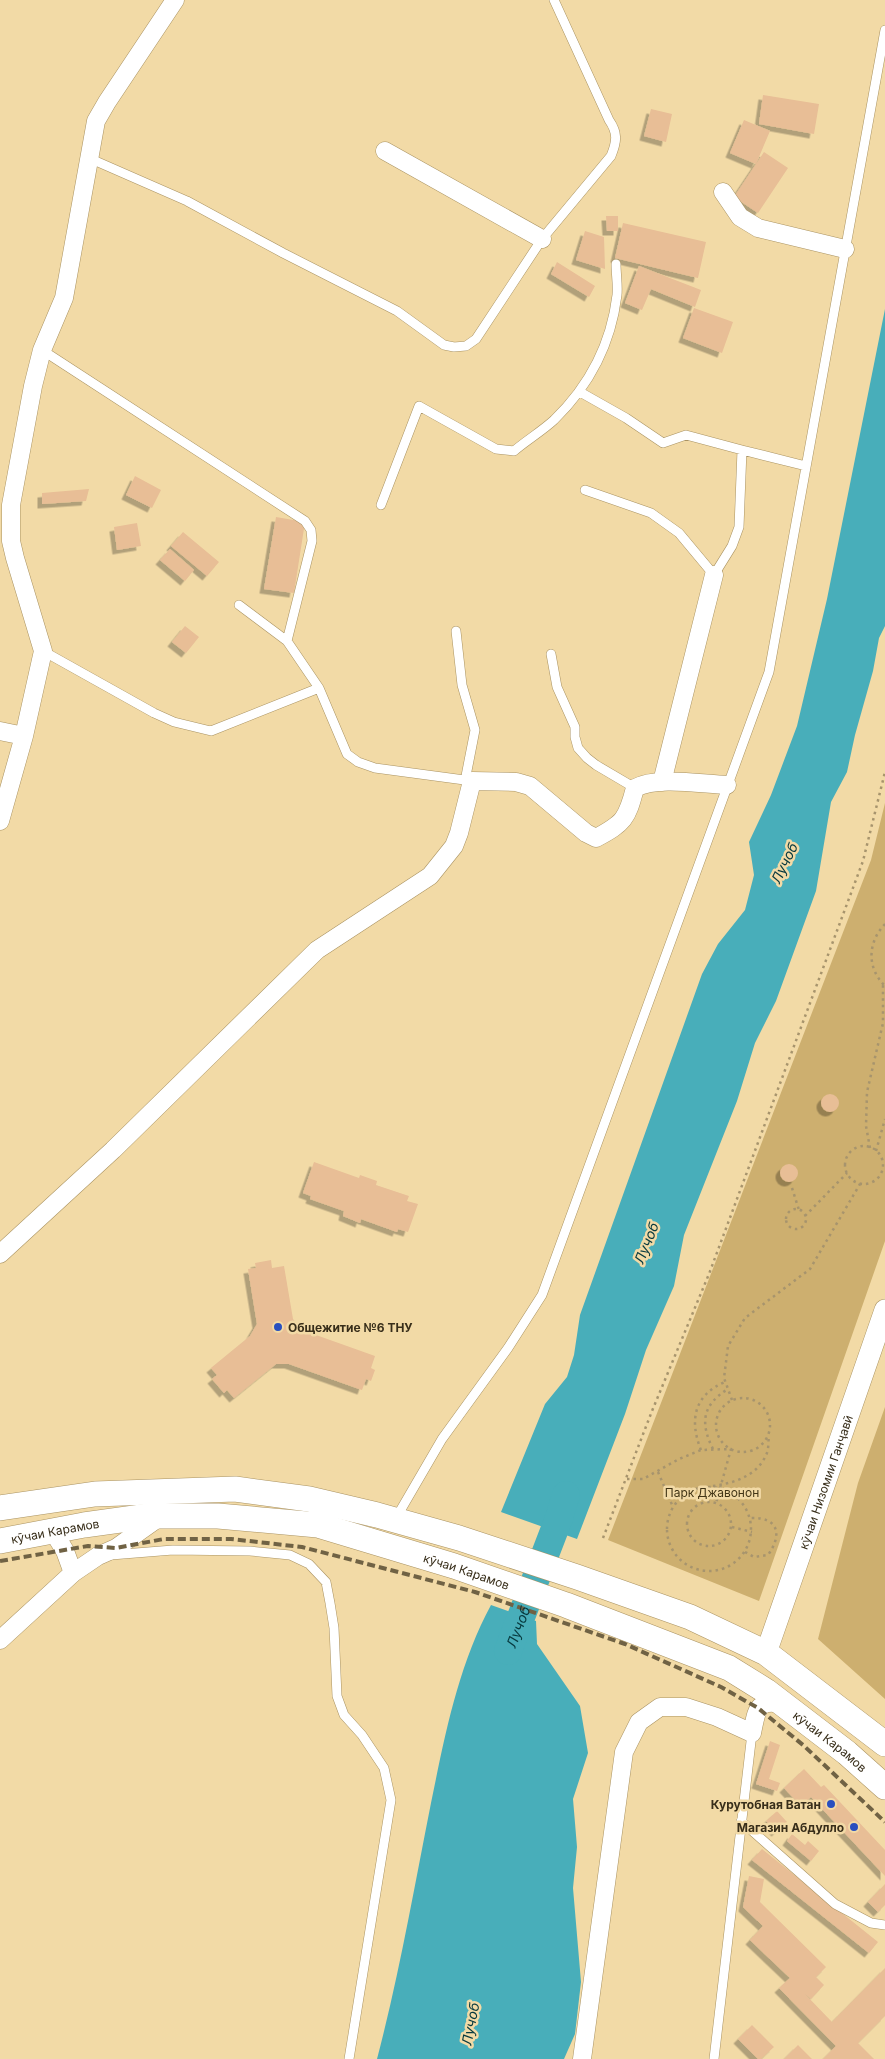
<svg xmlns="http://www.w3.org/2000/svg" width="885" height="2059" font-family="Inter,sans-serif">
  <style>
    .green { fill: #cdaf6f }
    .water { fill: #48aeba }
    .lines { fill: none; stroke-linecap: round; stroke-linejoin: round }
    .river { stroke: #48aeba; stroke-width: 28 }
    .building { fill: #e8be96; filter: url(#shadow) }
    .service-casing { stroke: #aa9362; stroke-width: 10 }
    .minor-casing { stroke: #aa9362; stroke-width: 19 }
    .tertiary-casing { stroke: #aa9362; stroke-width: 22 }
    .secondary-casing { stroke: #aa9362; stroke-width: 26 }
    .path { stroke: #a7946d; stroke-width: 2.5; stroke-dasharray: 2.5 4; stroke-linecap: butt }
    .service { stroke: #fff; stroke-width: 9 }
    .minor { stroke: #fff; stroke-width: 18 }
    .tertiary { stroke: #fff; stroke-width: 21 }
    .secondary { stroke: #fff; stroke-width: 25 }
    .rail { stroke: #706244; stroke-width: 4; stroke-dasharray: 8 4; stroke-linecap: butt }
    .poi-dot { fill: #294fbf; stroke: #f2daa6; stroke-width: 2 }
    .labels { text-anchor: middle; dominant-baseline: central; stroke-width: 5; stroke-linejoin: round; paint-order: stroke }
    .poi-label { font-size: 12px; font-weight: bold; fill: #382e1a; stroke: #f2daa6; text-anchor: end }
    .street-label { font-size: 12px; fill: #382e1a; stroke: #f2daa6 }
    .park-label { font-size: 12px; fill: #423516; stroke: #f2daa6 }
    .water-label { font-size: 14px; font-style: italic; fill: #07393e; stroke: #f2daa6 }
  </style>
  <defs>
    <filter id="shadow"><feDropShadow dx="-4.5" dy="4.5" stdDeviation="0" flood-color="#0004"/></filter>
  </defs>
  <rect width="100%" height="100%" fill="#f2daa6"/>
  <path class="green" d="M885 803V1241L759 1601 608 1540 871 860Z
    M885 1407V1699L818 1639 858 1483Z"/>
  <path class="water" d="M885 309V626L879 638 873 671 855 735 847 772 831 802 816 891 776 1001 755 1043 737 1101 684 1235 674 1286 646 1350 625 1414 577 1539 501 1512 545 1404 567 1377 574 1355 580 1315 702 974 718 944 745 910 754 875 749 842 771 795 797 726 827 599Z
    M491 1605 536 1621 537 1644 580 1706 588 1753 573 1799 577 1847 573 1888 581 1982 575 2034 564 2059H377C399 1975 414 1889 431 1803 445 1735 458 1666 491 1605Z"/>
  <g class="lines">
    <path class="river" id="s1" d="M508 1651 559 1518 566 1495"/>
  </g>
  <path class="building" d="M763 95 819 104 814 134 759 124Z
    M651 109 672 114 666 142 644 136Z
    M744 120 770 131 756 164 730 153Z
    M764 152 788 168 758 213 734 197Z
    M606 216H618V231H607Z
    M623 223 706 242 698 278 615 258Z
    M585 231 604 237 605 269 576 260Z
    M557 262 595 286 589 297 551 274Z
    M639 266 701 290 695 307 651 289 642 310 625 303Z
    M694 308 733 322 722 353 683 338Z
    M135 476 161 490 152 508 126 495Z
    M89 489 86 501 42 504V493Z
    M276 517 305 522 294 593 264 589Z
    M137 523 141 546 117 550 114 527Z
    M183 532 219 562 207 576 171 546Z
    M170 549 194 570 185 581 160 560Z
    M185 626 199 637 186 653 172 642Z
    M821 1103a9 9 0 1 1 18 0a9 9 0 1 1-18 0Z
    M314 1162 359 1178 360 1175 377 1181 376 1185 409 1196 407 1201 418 1204 408 1232 398 1229 397 1232 361 1219 360 1223 343 1216 344 1211 310 1199 311 1196 303 1193Z
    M780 1173a9 9 0 1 1 18 0a9 9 0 1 1-18 0Z
    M271 1260 272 1268 284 1266 293 1319 302 1330 375 1356 371 1368 375 1370 371 1381 366 1379 362 1390 289 1364H276L234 1398 227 1390 224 1393 212 1379 217 1375 211 1368 250 1336 257 1324 248 1269 256 1268 255 1263Z
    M770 1741 780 1745 769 1779 780 1783 777 1791 756 1784Z
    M804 1769 821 1787 824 1785 885 1850V1876L811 1797 801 1806 784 1788Z
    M777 1811 787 1822 776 1832 766 1821Z
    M792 1834 805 1845 808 1841 819 1851 811 1861 787 1841Z
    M762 1849 878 1942 869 1953 752 1860Z
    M749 1876 764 1879 760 1902 826 1967 816 1977 824 1985 811 1999 805 1994 832 2022 885 1968V2016L858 2043 874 2059H823L836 2046 779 1988 790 1978 750 1940 763 1926 743 1907Z
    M885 1884V1905L878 1912 868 1902Z
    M752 2025 774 2047 761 2059H758L738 2039Z
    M798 2045 812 2059H784Z"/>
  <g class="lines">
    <defs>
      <path id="service" d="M91 159 187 201 283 253 397 311 444 345 454 347 466 346 476 339 542 239 611 156C617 141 618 133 609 120L554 0
        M42 350 305 521 311 530 312 541 287 641
        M580 392 626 418 663 443 686 435 742 450
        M585 490 651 513 679 533 714 575 732 546 739 527 742 450 806 466
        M381 505 419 406 496 449 514 451C527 440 542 431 554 420 590 385 611 345 617 295 618 285 616 274 616 264
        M239 605 287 641 319 688 347 754 358 762 375 768 472 781
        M456 631 462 685 475 730 465 781
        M43 651 154 713 174 722 211 731 319 688
        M551 654 557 687 575 727V737L578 748 587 758 596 765 635 788
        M396 1518 442 1439 508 1348 542 1295 769 672 885 30
        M111 1555 173 1550 250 1551 290 1555 309 1564 326 1582 330 1603 334 1628 337 1696 344 1715 362 1735 384 1768 391 1800 349 2059
        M741 1821 835 1904 871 1923 885 1925
        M714 2059 752 1733"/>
      <path id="minor" d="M385 151 542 239
        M723 192 740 217 758 228 845 249
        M0 731 24 736
        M662 782 714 575
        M0 821 24 736 43 651 15 558 11 541V505L33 386 42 350 64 298 96 121 107 102 175 0
        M0 1254 113 1150 317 950 430 876 454 846 459 833 472 781 516 782 530 786 586 833 596 838C624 823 627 819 635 788 657 776 701 784 727 785
        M53 1531 65 1551 73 1573
        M0 1640 73 1573 98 1556 116 1548 161 1516
        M582 2059 624 1752 639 1722 660 1707H686L717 1717 752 1733C757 1710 756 1699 783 1704"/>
      <g id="tertiary">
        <path id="s2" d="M766 1653 885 1310"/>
      </g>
      <g id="secondary">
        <path d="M0 1508 95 1494 235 1489 309 1499 377 1515 459 1538 577 1577 690 1617 766 1653 885 1744"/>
        <path id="s3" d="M0 1541 84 1525 149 1516H218L318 1525 454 1566 566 1605 729 1668 766 1691 847 1753 885 1787"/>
      </g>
    </defs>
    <use href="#service" class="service-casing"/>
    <use href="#minor" class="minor-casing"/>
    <use href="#tertiary" class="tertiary-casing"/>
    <use href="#secondary" class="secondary-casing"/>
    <path class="path" d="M885 924C868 942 866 967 885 986
      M845 1165a19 19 0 1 1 38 0a19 19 0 1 1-38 0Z
      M870 1148 866 1126 867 1092 883 1023V984
      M876 1151 885 1119
      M792 1188 799 1210
      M786 1219a10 10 0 1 1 20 0a10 10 0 1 1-20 0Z
      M805 1216 847 1173
      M716 1425a27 27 0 1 1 54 0a27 27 0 1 1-54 0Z
      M732 1400 724 1378 728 1346 745 1318 810 1269 860 1184
      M713 1449C700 1423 702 1405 728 1389
      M701 1450C689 1420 694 1395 725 1382
      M658 1472 673 1507
      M627 1479H643L679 1459 701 1450 731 1449 716 1503
      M713 1486C734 1483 757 1476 766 1455 769 1450 768 1442 769 1436
      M667 1529a42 42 0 1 1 84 0a42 42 0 1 1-84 0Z
      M687 1524a22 22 0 1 1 44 0a22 22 0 1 1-44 0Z
      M732 1527 752 1532
      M603 1538 652 1411 709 1274 863 861 885 772
      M745 1552 754 1557 768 1555C783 1534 778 1517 751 1518"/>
    <use href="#service" class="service"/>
    <use href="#minor" class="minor"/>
    <use href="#tertiary" class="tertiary"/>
    <use href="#secondary" class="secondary"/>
    <path class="rail" d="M0 1561 88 1546 116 1548 164 1539H231L302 1547 475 1592 625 1644 721 1687 758 1708 803 1745 885 1822"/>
  </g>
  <g class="poi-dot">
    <circle cx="278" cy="1327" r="5"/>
    <circle cx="831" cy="1804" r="5"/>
    <circle cx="854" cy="1827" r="5"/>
  </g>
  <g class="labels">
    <g class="poi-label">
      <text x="288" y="1327" text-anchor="start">Общежитие №6 ТНУ</text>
      <text x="821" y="1804">Курутобная Ватан</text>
      <text x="844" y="1827">Магазин Абдулло</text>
    </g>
    <g class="street-label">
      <text stroke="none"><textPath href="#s2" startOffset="181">кӯчаи Низомии Ганҷавӣ</textPath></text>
      <text stroke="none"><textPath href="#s3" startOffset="56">кӯчаи Карамов</textPath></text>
      <text stroke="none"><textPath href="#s3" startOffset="476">кӯчаи Карамов</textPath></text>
      <text stroke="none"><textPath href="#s3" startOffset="881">кӯчаи Карамов</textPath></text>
    </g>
    <g class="park-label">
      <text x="712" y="1492">Парк Джавонон</text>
    </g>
    <g class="water-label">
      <text transform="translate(784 863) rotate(-64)">Лучоб</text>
      <text transform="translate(646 1243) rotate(-68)">Лучоб</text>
      <text stroke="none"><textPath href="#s1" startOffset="26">Лучоб</textPath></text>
      <text transform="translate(470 2024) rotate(-79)">Лучоб</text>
    </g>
  </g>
</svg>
